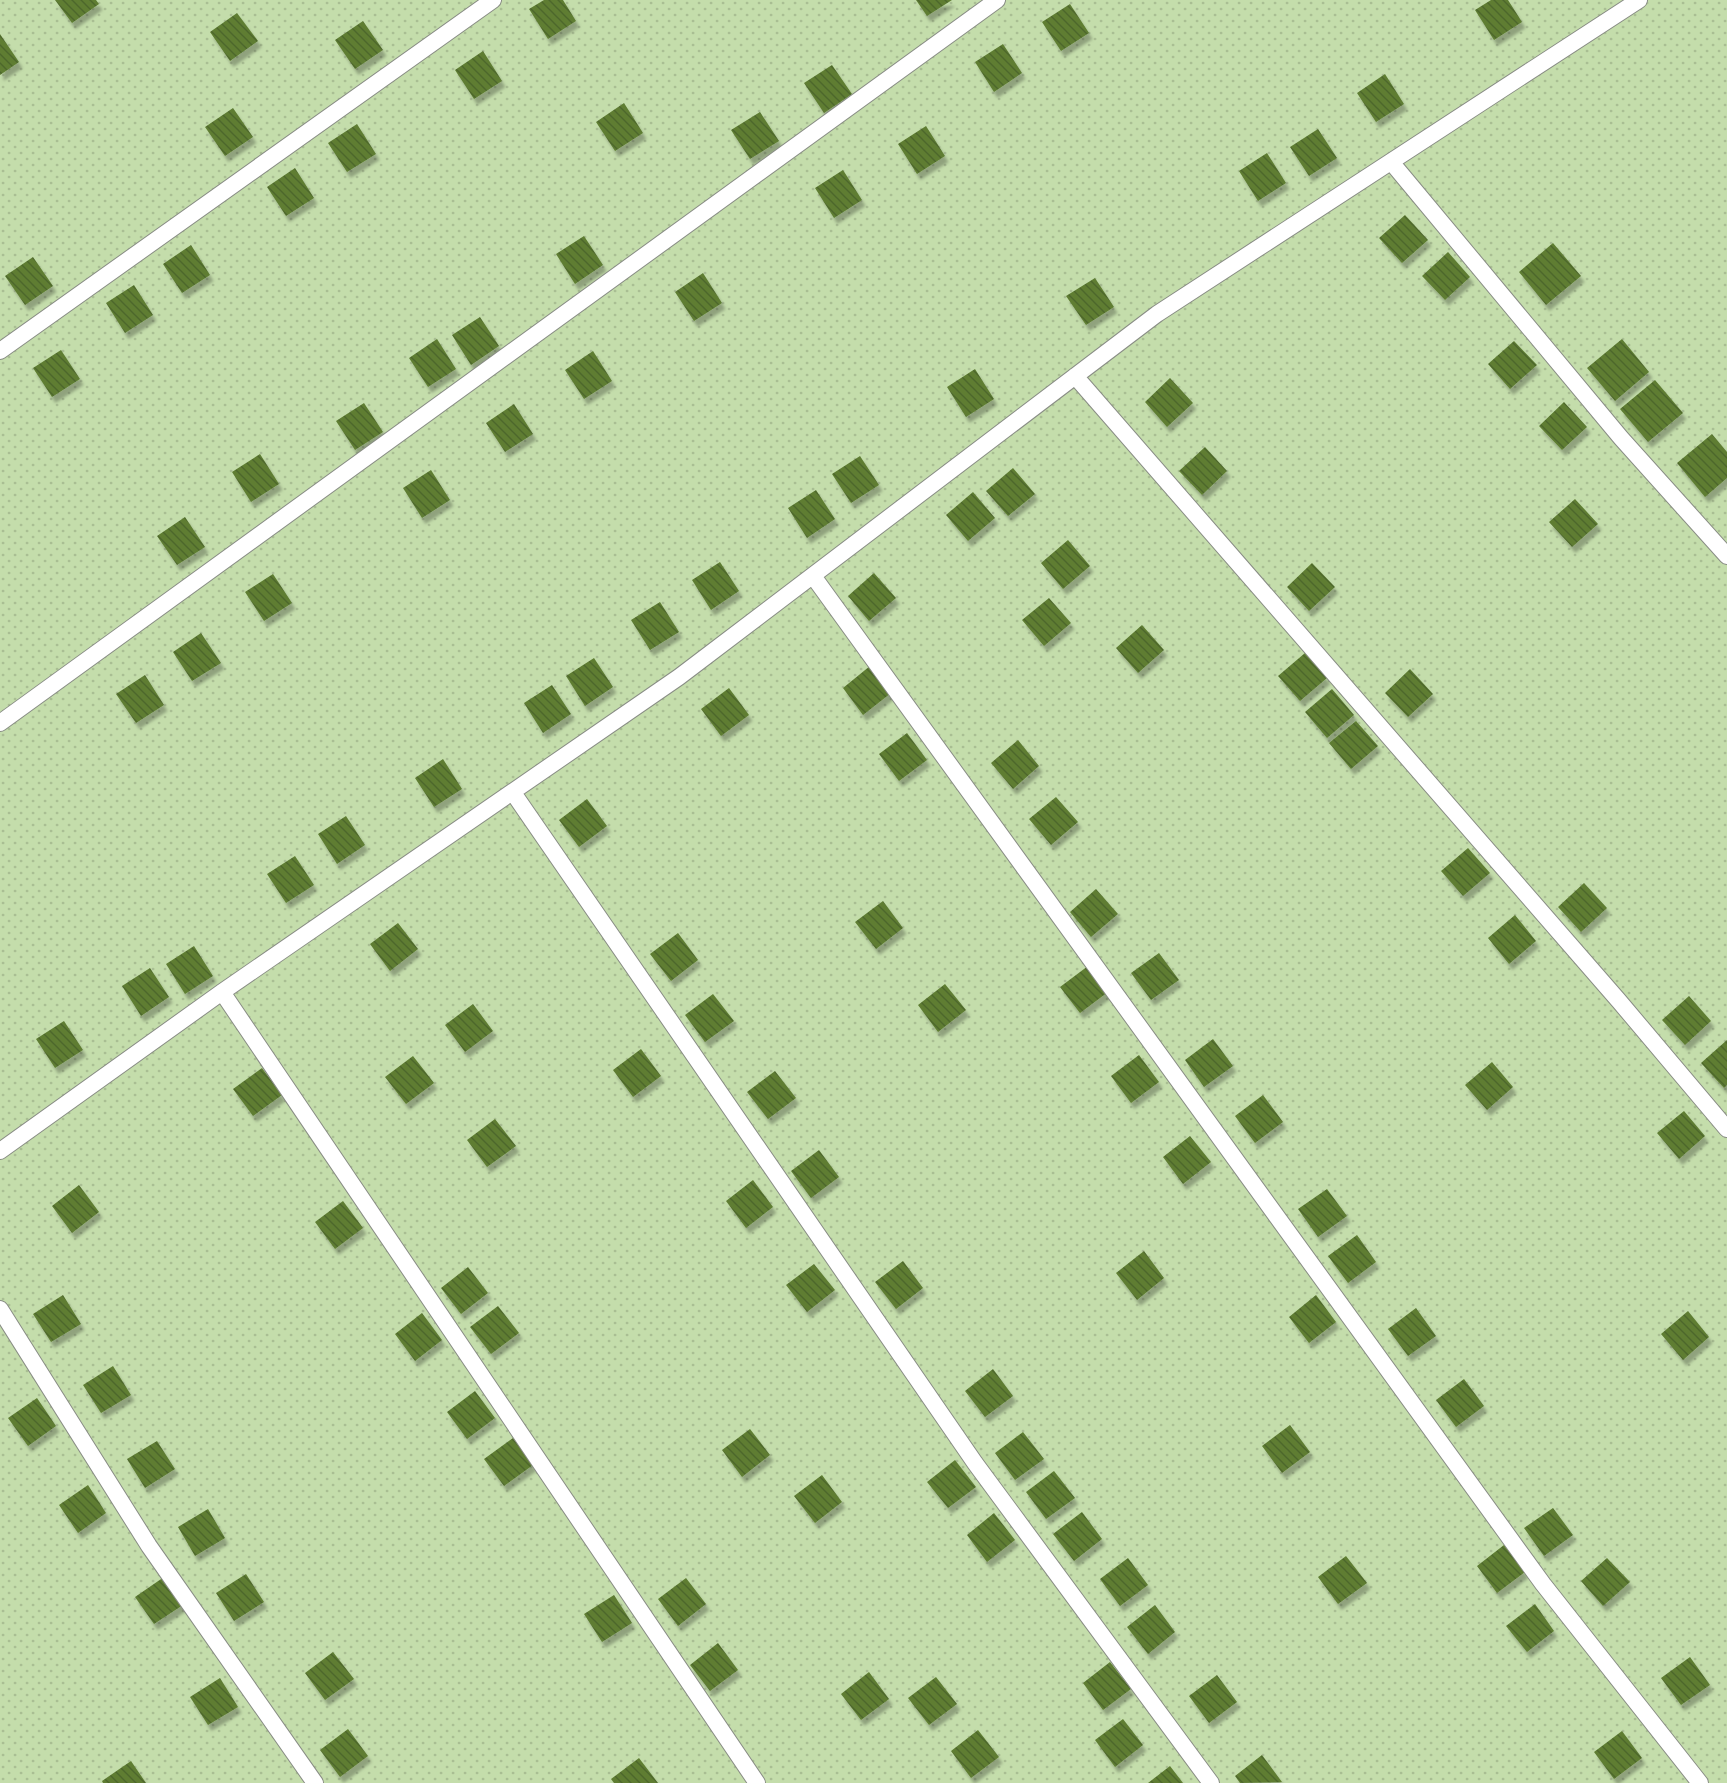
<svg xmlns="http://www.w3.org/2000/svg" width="1727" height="1783" font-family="'Nunito Sans',sans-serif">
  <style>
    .grass { fill: url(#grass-dots) }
    .building { fill: url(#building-back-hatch); filter: url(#shadow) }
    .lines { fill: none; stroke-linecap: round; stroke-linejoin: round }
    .lane-casing { stroke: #898d85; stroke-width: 18 }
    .lane { stroke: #fff; stroke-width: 16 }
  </style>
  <defs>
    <pattern id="grass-dots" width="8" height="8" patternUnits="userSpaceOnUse" patternTransform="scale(1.5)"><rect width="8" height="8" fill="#c4ddab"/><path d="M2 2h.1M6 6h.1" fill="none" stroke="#a9be93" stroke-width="1.8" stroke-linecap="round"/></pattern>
    <pattern id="building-back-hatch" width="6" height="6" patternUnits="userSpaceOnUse" patternTransform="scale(1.5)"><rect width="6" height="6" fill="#5e7d33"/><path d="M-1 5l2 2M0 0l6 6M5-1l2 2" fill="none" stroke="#4e672c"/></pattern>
    <filter id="shadow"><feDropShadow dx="3.5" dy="6" stdDeviation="1.5" flood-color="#0004"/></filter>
  </defs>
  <rect width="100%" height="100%" fill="#f8fcf3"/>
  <path class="grass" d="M0 0H1727V1783H0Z"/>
  <path class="building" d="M55 0H96L99 4 72 23Z
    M544 0H563L576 21 548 39 529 9Z
    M916 0H952L927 16Z
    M1491 0H1508L1522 22 1494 40 1475 10Z
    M1070 4 1089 33 1061 51 1042 22Z
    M237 13 258 41 230 61 210 32Z
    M363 21 383 50 355 69 335 40Z
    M0 34 19 62 0 75Z
    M1003 44 1022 73 994 92 975 62Z
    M483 51 502 81 474 99 455 70Z
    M832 65 852 94 824 113 804 83Z
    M1385 74 1404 104 1376 122 1357 93Z
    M624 103 643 133 615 151 596 122Z
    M233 108 253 137 225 156 205 127Z
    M760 112 779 141 750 159 731 130Z
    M357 124 376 154 347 172 328 143Z
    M926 126 945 156 917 174 898 144Z
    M1318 129 1337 158 1309 176 1290 147Z
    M1267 153 1286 183 1258 201 1239 171Z
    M295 168 314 198 286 216 267 187Z
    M843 170 862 200 834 218 815 188Z
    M1405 215 1428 240 1402 263 1379 238Z
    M584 236 603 265 575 284 556 254Z
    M1553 243 1581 276 1546 305 1519 272Z
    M191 245 210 275 182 293 163 264Z
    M1448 252 1470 277 1445 300 1422 276Z
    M33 257 53 286 25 305 5 276Z
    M703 273 722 303 694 321 675 292Z
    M1095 278 1114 307 1086 325 1066 296Z
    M134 285 153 315 125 333 106 303Z
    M480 317 499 346 471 365 452 335Z
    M437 339 456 369 428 387 409 358Z
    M1622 339 1649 372 1615 401 1587 368Z
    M1514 341 1537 365 1510 389 1488 364Z
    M61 350 80 379 52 397 33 368Z
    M593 351 612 381 584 399 565 370Z
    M975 369 994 399 966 417 947 387Z
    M1170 378 1193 403 1167 427 1145 402Z
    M1655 380 1683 413 1648 442 1620 409Z
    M1564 402 1587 427 1562 450 1539 426Z
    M364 403 383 432 355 450 336 421Z
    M514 404 533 434 505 452 486 423Z
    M1712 434 1727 452V478L1705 497 1677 463Z
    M1205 447 1227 471 1202 495 1179 471Z
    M260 454 279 484 251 502 232 472Z
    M860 456 879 485 851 503 832 474Z
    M1013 468 1035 494 1008 516 986 491Z
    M431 470 450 500 422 518 403 488Z
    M816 490 835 519 807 538 788 508Z
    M973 492 995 518 968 541 946 515Z
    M1575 499 1598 524 1572 547 1549 522Z
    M185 517 205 547 177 565 157 536Z
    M1068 540 1090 566 1063 589 1041 563Z
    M720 562 739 591 711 610 692 580Z
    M1312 563 1335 587 1309 611 1287 587Z
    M874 573 896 598 869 621 848 596Z
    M273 574 292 603 264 621 245 592Z
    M1049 598 1071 623 1044 646 1022 620Z
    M660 602 679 632 650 650 631 620Z
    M1142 625 1164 650 1138 673 1116 648Z
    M201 633 221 663 192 681 173 652Z
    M1305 653 1327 678 1300 701 1278 676Z
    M594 658 613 687 585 706 566 676Z
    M870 666 891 693 863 715 843 688Z
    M1410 669 1433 694 1408 717 1385 693Z
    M145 675 164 705 136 723 116 694Z
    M552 685 571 714 543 733 524 703Z
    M729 688 749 715 721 736 701 709Z
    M1332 689 1354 715 1327 738 1305 712Z
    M1356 721 1378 746 1351 769 1329 743Z
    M907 733 927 760 899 781 879 754Z
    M1018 740 1039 766 1013 789 991 763Z
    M443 759 462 789 434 807 415 778Z
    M1056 797 1078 822 1051 845 1029 819Z
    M587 799 607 826 579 847 559 820Z
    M346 816 365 845 337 864 318 834Z
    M1468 848 1490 873 1463 896 1441 871Z
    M295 856 314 885 286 903 267 874Z
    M1584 883 1607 908 1581 932 1558 907Z
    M1096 889 1118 914 1091 937 1070 912Z
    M883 901 903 928 876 949 855 922Z
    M1515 915 1536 941 1509 964 1488 938Z
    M398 923 418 949 390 971 370 944Z
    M678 933 698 960 671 981 650 954Z
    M194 946 213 976 185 994 166 964Z
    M1159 953 1179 980 1151 1000 1131 973Z
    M1088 966 1108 992 1080 1013 1060 987Z
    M150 968 169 997 141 1016 122 986Z
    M945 984 966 1010 938 1032 918 1005Z
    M713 994 734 1021 705 1042 685 1015Z
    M1689 996 1711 1021 1685 1045 1662 1020Z
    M473 1004 493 1031 465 1052 445 1025Z
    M64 1021 83 1050 55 1068 36 1039Z
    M1213 1039 1233 1066 1204 1087 1185 1060Z
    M1727 1040V1085L1724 1088 1701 1063Z
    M641 1049 661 1076 633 1097 613 1070Z
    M1139 1055 1159 1082 1131 1103 1111 1076Z
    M413 1056 434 1083 406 1104 385 1077Z
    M1492 1062 1513 1087 1487 1110 1465 1085Z
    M262 1068 282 1095 253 1116 233 1089Z
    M775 1071 796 1098 768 1119 747 1092Z
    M1263 1095 1283 1122 1255 1143 1235 1116Z
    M1684 1111 1705 1136 1679 1159 1657 1133Z
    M495 1119 516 1146 487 1167 467 1140Z
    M1190 1136 1211 1162 1183 1184 1163 1157Z
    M819 1150 839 1177 811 1198 791 1171Z
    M753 1180 773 1207 746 1228 726 1201Z
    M79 1185 99 1212 72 1233 52 1206Z
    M1327 1189 1347 1216 1318 1237 1298 1209Z
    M343 1201 363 1228 335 1249 315 1222Z
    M1357 1235 1376 1262 1348 1283 1328 1256Z
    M1144 1251 1164 1278 1137 1300 1116 1273Z
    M903 1261 923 1288 896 1309 875 1282Z
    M814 1264 835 1290 807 1312 786 1285Z
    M468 1267 488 1293 461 1314 441 1288Z
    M63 1295 81 1324 51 1342 33 1314Z
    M1316 1295 1336 1322 1309 1343 1289 1317Z
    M498 1306 519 1333 491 1354 470 1327Z
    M1416 1308 1436 1336 1408 1356 1388 1329Z
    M1688 1311 1709 1337 1683 1360 1661 1334Z
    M422 1313 442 1340 415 1361 395 1334Z
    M113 1366 131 1395 101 1413 83 1385Z
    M993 1369 1013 1396 985 1417 965 1391Z
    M1464 1379 1484 1406 1456 1427 1436 1400Z
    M475 1391 495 1418 467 1439 447 1412Z
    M37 1398 56 1426 28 1446 8 1418Z
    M1290 1425 1310 1452 1282 1473 1262 1446Z
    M750 1429 770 1455 742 1477 722 1450Z
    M1023 1432 1044 1459 1015 1480 995 1453Z
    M513 1438 533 1465 504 1486 484 1459Z
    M157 1441 175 1469 145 1488 127 1459Z
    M955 1460 976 1487 948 1508 927 1482Z
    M1054 1471 1075 1498 1046 1519 1026 1492Z
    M822 1475 842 1502 815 1523 794 1496Z
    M88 1485 106 1513 78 1533 59 1505Z
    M1553 1508 1573 1535 1544 1556 1524 1528Z
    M208 1509 225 1538 195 1556 178 1527Z
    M1082 1512 1102 1539 1074 1561 1053 1534Z
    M994 1513 1015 1540 987 1562 967 1535Z
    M1504 1545 1525 1572 1497 1593 1477 1566Z
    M1346 1556 1367 1583 1338 1604 1318 1577Z
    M1128 1558 1148 1585 1120 1606 1100 1579Z
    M1607 1558 1630 1582 1603 1606 1581 1581Z
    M246 1574 264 1602 234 1621 216 1593Z
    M164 1577 183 1605 154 1624 135 1597Z
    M686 1578 706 1604 678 1626 658 1599Z
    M614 1595 632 1623 602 1642 584 1614Z
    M1535 1604 1554 1631 1527 1652 1506 1626Z
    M1155 1605 1175 1632 1148 1654 1127 1627Z
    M718 1643 738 1670 710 1691 690 1665Z
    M333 1652 354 1679 325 1700 305 1673Z
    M1690 1657 1710 1685 1681 1705 1661 1678Z
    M1110 1662 1131 1689 1103 1710 1083 1683Z
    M869 1672 889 1699 861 1720 841 1694Z
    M1217 1675 1237 1702 1209 1723 1189 1696Z
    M936 1677 957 1704 929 1725 908 1698Z
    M220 1678 238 1707 208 1725 190 1697Z
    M1123 1719 1143 1745 1115 1767 1095 1740Z
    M348 1729 368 1756 340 1777 320 1750Z
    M978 1730 999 1757 971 1778 951 1751Z
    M1622 1731 1642 1758 1614 1779 1594 1752Z
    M1262 1755 1282 1782 1240 1783 1235 1776Z
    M639 1758 658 1783H614L611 1779Z
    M131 1761 146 1783H103L102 1781Z
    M1170 1766 1183 1783H1148Z"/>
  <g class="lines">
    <defs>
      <path id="lane" d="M1392 163 1621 438 1727 556
        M0 351 493 0
        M1075 376 1619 1001 1727 1129
        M813 576 1543 1584 1700 1783
        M0 723 997 0
        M514 794 975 1463 1211 1783
        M222 992 757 1783
        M0 1151 222 992 679 677 1157 314 1639 0
        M0 1309 149 1546 315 1783"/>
    </defs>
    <use href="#lane" class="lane-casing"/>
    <use href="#lane" class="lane"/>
  </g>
</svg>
